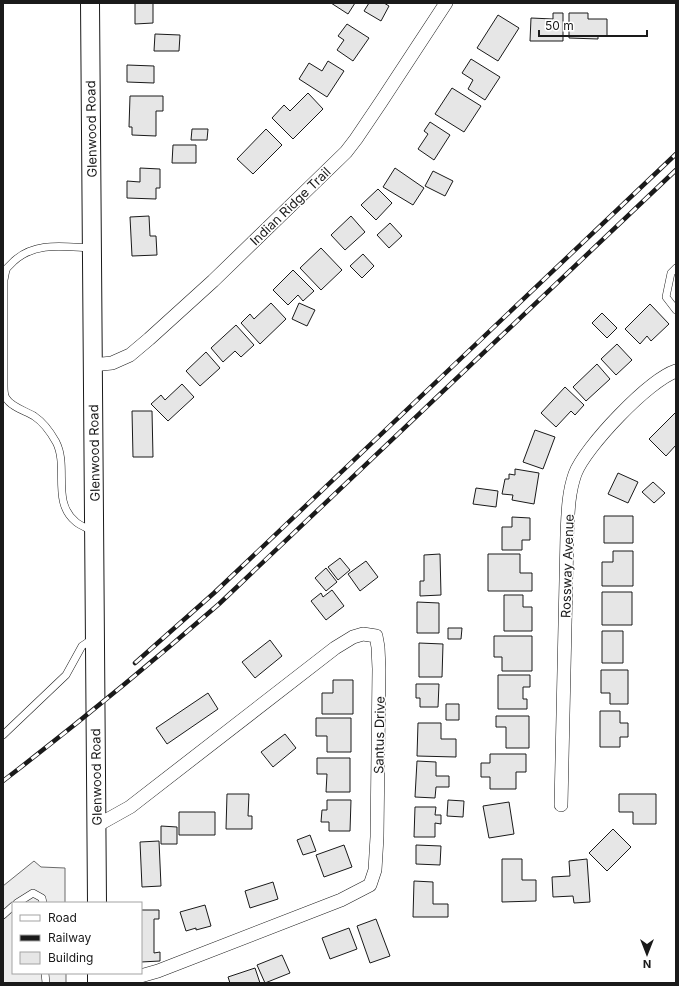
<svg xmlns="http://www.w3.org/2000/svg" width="679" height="986" font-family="Inter,sans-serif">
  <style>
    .parking { fill: #ededed; stroke: #6a6a6a }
    .building { fill: #e6e6e6; stroke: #1a1a1a }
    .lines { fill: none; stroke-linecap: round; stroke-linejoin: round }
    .lane-casing { stroke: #1a1a1a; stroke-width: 8 }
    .street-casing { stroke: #1a1a1a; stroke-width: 14 }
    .secondary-casing { stroke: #1a1a1a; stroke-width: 20 }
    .lane { stroke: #fff; stroke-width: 7 }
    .street { stroke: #fff; stroke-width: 13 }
    .secondary { stroke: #fff; stroke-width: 18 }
    .rail-casing { stroke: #1a1a1a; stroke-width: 4.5 }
    .rail { stroke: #fff; stroke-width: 3; stroke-dasharray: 9; stroke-linecap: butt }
    .labels { text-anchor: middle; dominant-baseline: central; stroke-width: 3; stroke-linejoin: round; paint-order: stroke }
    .street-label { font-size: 13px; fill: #1a1a1a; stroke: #fff }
  </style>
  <rect width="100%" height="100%" fill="#fff"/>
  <path class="parking" d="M34 861 41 867 65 868V903H13V973H66V983H3V886Z"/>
  <path class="building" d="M135 3H153V23L135 24Z
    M331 3H355L348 14Z
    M369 3H384L389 6 381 21 364 11Z
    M553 13H563V41H530L531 18 553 19Z
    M569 13H588V19H607V36H598V39L569 38Z
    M498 15 519 28 498 61 477 48Z
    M347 24 369 38 353 61 337 50 344 40 338 36Z
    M155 34 180 35 179 51H154Z
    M471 59 500 77 485 100 468 89 473 80 462 73Z
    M328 61 344 71 327 97 299 79 309 63 322 71Z
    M127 65 154 66V83L127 82Z
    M452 88 481 106 464 132 435 114Z
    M308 93 323 109 293 139 272 118 284 105 290 111Z
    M130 96H163V111H156V136L132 135V127H129Z
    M430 122 450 135 434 160 418 149 428 134 424 131Z
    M192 129H208L207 140H191Z
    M266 129 282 145 253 174 237 159Z
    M173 145H196V163H172Z
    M140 168 160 169V188H156V199L127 198V181L140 182Z
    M395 168 424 188 413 205 383 187Z
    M433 171 453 181 445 196 425 186Z
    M378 189 392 203 376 220 361 205Z
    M149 216 150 236H156L157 255 132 256 130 217Z
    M351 216 365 232 345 250 331 235Z
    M390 223 402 236 389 248 377 235Z
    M321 248 342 270 321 290 300 268Z
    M363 254 374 266 362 278 350 266Z
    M293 270 314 291 303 301 298 295 288 305 273 290Z
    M271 303 286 319 260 344 241 323 250 314 254 319Z
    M299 303 315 310 307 326 292 319Z
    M650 304 669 324 651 341 647 336 640 344 625 329Z
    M602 313 617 328 607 338 592 323Z
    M236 325 254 345 241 357 235 351 223 362 211 348Z
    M617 344 632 360 616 375 601 359Z
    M206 352 220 368 200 386 186 371Z
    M597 364 610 379 586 401 573 387Z
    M182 384 194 397 168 421 151 404 161 395 165 400Z
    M565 387 584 405 575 415 571 411 556 427 541 413Z
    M132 411H152L153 457H133Z
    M676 412V445L666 456 649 439Z
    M535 430 555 437 543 469 523 462Z
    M515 469 539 473 534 504 512 500 513 495 502 494 505 479H509V474L515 475Z
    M618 473 638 482 628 503 608 494Z
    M653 482 665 493 654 503 642 492Z
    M476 488 498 491 496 507 473 504Z
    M604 516H633V543H604Z
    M512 517 530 518V540H522V550H502V527H512Z
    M613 551H633V586H602V562H613Z
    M440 554 441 595 420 596V581H424V555Z
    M488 554H520V573H532V591H488Z
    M340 558 350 570 338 580 328 567Z
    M366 561 378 577 360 591 348 574Z
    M326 568 337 582 326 591 315 578Z
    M332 590 344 606 326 620 311 601 321 593 323 597Z
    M602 592H632V625H602Z
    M504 595H523V607H532V631H504Z
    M417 602 439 603V633H417Z
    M448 628H462L461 639H448Z
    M602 631H623V663H602Z
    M494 636H532V671H502V657H494Z
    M270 640 282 656 255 678 242 662Z
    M419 643 443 644 442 677H419Z
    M601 670H628V704H610V693H601Z
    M498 675H530V687H523V699H527V709H498Z
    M333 680H353V714H322V693H333Z
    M416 684H439L438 707H420V698H416Z
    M208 693 218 709 167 744 156 728Z
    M446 704H459V720H446Z
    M600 711H620V723H628V737H620V747H600Z
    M496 716H529V748H506V727H496Z
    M316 718H351V752H327V736H316Z
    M418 723H441V739H456V757L417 756Z
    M285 734 296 748 273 767 261 752Z
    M490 754H526V772H516V789H490V777H481V763H490Z
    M317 758H350V792H326L327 774H317Z
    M417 761 436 762V776H449V787H436L435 798 415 797Z
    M227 794H249L248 816H252V829H226Z
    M619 794H656V824H633V812H619Z
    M327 800H351L350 831H329V822H321L322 810H327Z
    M448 800 464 801 463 817 447 816Z
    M509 802 514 834 489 838 483 806Z
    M415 807H436L435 815H441V824L435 823V837H414Z
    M179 812H215V835H179Z
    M161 826 177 827V844H161Z
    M613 829 631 847 607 871 589 853Z
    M310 835 316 851 303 855 297 840Z
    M159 841 161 886 142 887 140 842Z
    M344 845 352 867 324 877 316 855Z
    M416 845 441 846 440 865 416 864Z
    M502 859H522V880H536V901L502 902Z
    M587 859 590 902 574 903 573 896 553 897 552 877 570 876 569 861Z
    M414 881 433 882V904H448V917H413Z
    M273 882 278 899 250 908 245 891Z
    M205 905 211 926 196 930V928L186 931 180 912Z
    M141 910H159V919H154V953L160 952V961L141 962Z
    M376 919 390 956 370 963 357 926Z
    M349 928 357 949 330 959 322 938Z
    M282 955 290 973 265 983 257 965Z
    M255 968 260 983H230L228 977Z"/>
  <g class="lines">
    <defs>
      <path id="lane" d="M92 248C65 247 36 241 14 261 12 263 9 266 7 268 5 271 5 276 4 280V386C4 389 4 395 6 398 11 407 26 411 34 416 43 422 51 433 56 442 69 467 51 502 76 522 81 526 87 528 92 531
        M676 268 671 273 666 297 676 310
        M3 735 66 675 82 646 94 638
        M17 903 33 893 42 898 43 903
        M3 915 13 906
        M45 973 46 983"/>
      <path id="street" d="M92 365 112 363 130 355 149 339 213 281 346 152 356 139 381 102 446 3
        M561 805 567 535C568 514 568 494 575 474 585 447 649 380 676 371
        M96 826 130 807 335 648 353 637 363 634 376 636 378 647 379 669 377 837 375 870 370 885 341 900 158 971 137 977 97 980"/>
      <path id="secondary" d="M90 3 97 903
        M97 983V973"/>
    </defs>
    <use href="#lane" class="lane-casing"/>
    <use href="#street" class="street-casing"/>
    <use href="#secondary" class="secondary-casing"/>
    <use href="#lane" class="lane"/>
    <use href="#street" class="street"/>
    <use href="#secondary" class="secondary"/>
    <defs>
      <path id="rail" d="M135 663 214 593 676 154
        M3 781C77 724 149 665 219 604L676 170"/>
    </defs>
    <use href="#rail" class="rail-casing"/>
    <use href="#rail" class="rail"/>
  </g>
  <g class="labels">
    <g class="street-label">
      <text transform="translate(91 129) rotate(-91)">Glenwood Road</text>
      <text transform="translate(290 206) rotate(-44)">Indian Ridge Trail</text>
      <text transform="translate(94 453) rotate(-91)">Glenwood Road</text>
      <text transform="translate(567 566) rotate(-88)">Rossway Avenue</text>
      <text transform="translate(379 735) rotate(-89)">Santus Drive</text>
      <text transform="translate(96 777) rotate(-91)">Glenwood Road</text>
    </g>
  </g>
  <rect width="679" height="986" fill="none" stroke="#1a1a1a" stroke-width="8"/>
  <rect x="12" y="902" width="130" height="72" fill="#ffffff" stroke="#a3a3a3"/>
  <rect x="20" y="915" width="20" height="6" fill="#ffffff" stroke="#a3a3a3"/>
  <text x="48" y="922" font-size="12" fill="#1a1a1a">Road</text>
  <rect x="20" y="935" width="20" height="6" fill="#1a1a1a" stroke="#a3a3a3"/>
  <text x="48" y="942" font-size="12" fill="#1a1a1a">Railway</text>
  <rect x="20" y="952" width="20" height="12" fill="#e6e6e6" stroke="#a3a3a3"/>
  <text x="48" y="962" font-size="12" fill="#1a1a1a">Building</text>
  <g transform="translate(647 954) rotate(180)" stroke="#ffffff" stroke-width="3" paint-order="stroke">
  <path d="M0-3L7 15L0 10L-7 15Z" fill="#1a1a1a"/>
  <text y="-6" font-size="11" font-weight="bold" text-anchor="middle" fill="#1a1a1a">N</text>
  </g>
  <path d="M539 30v6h108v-6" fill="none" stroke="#1a1a1a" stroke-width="2"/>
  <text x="545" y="30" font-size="12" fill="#1a1a1a" stroke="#ffffff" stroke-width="3" paint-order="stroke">50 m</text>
</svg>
